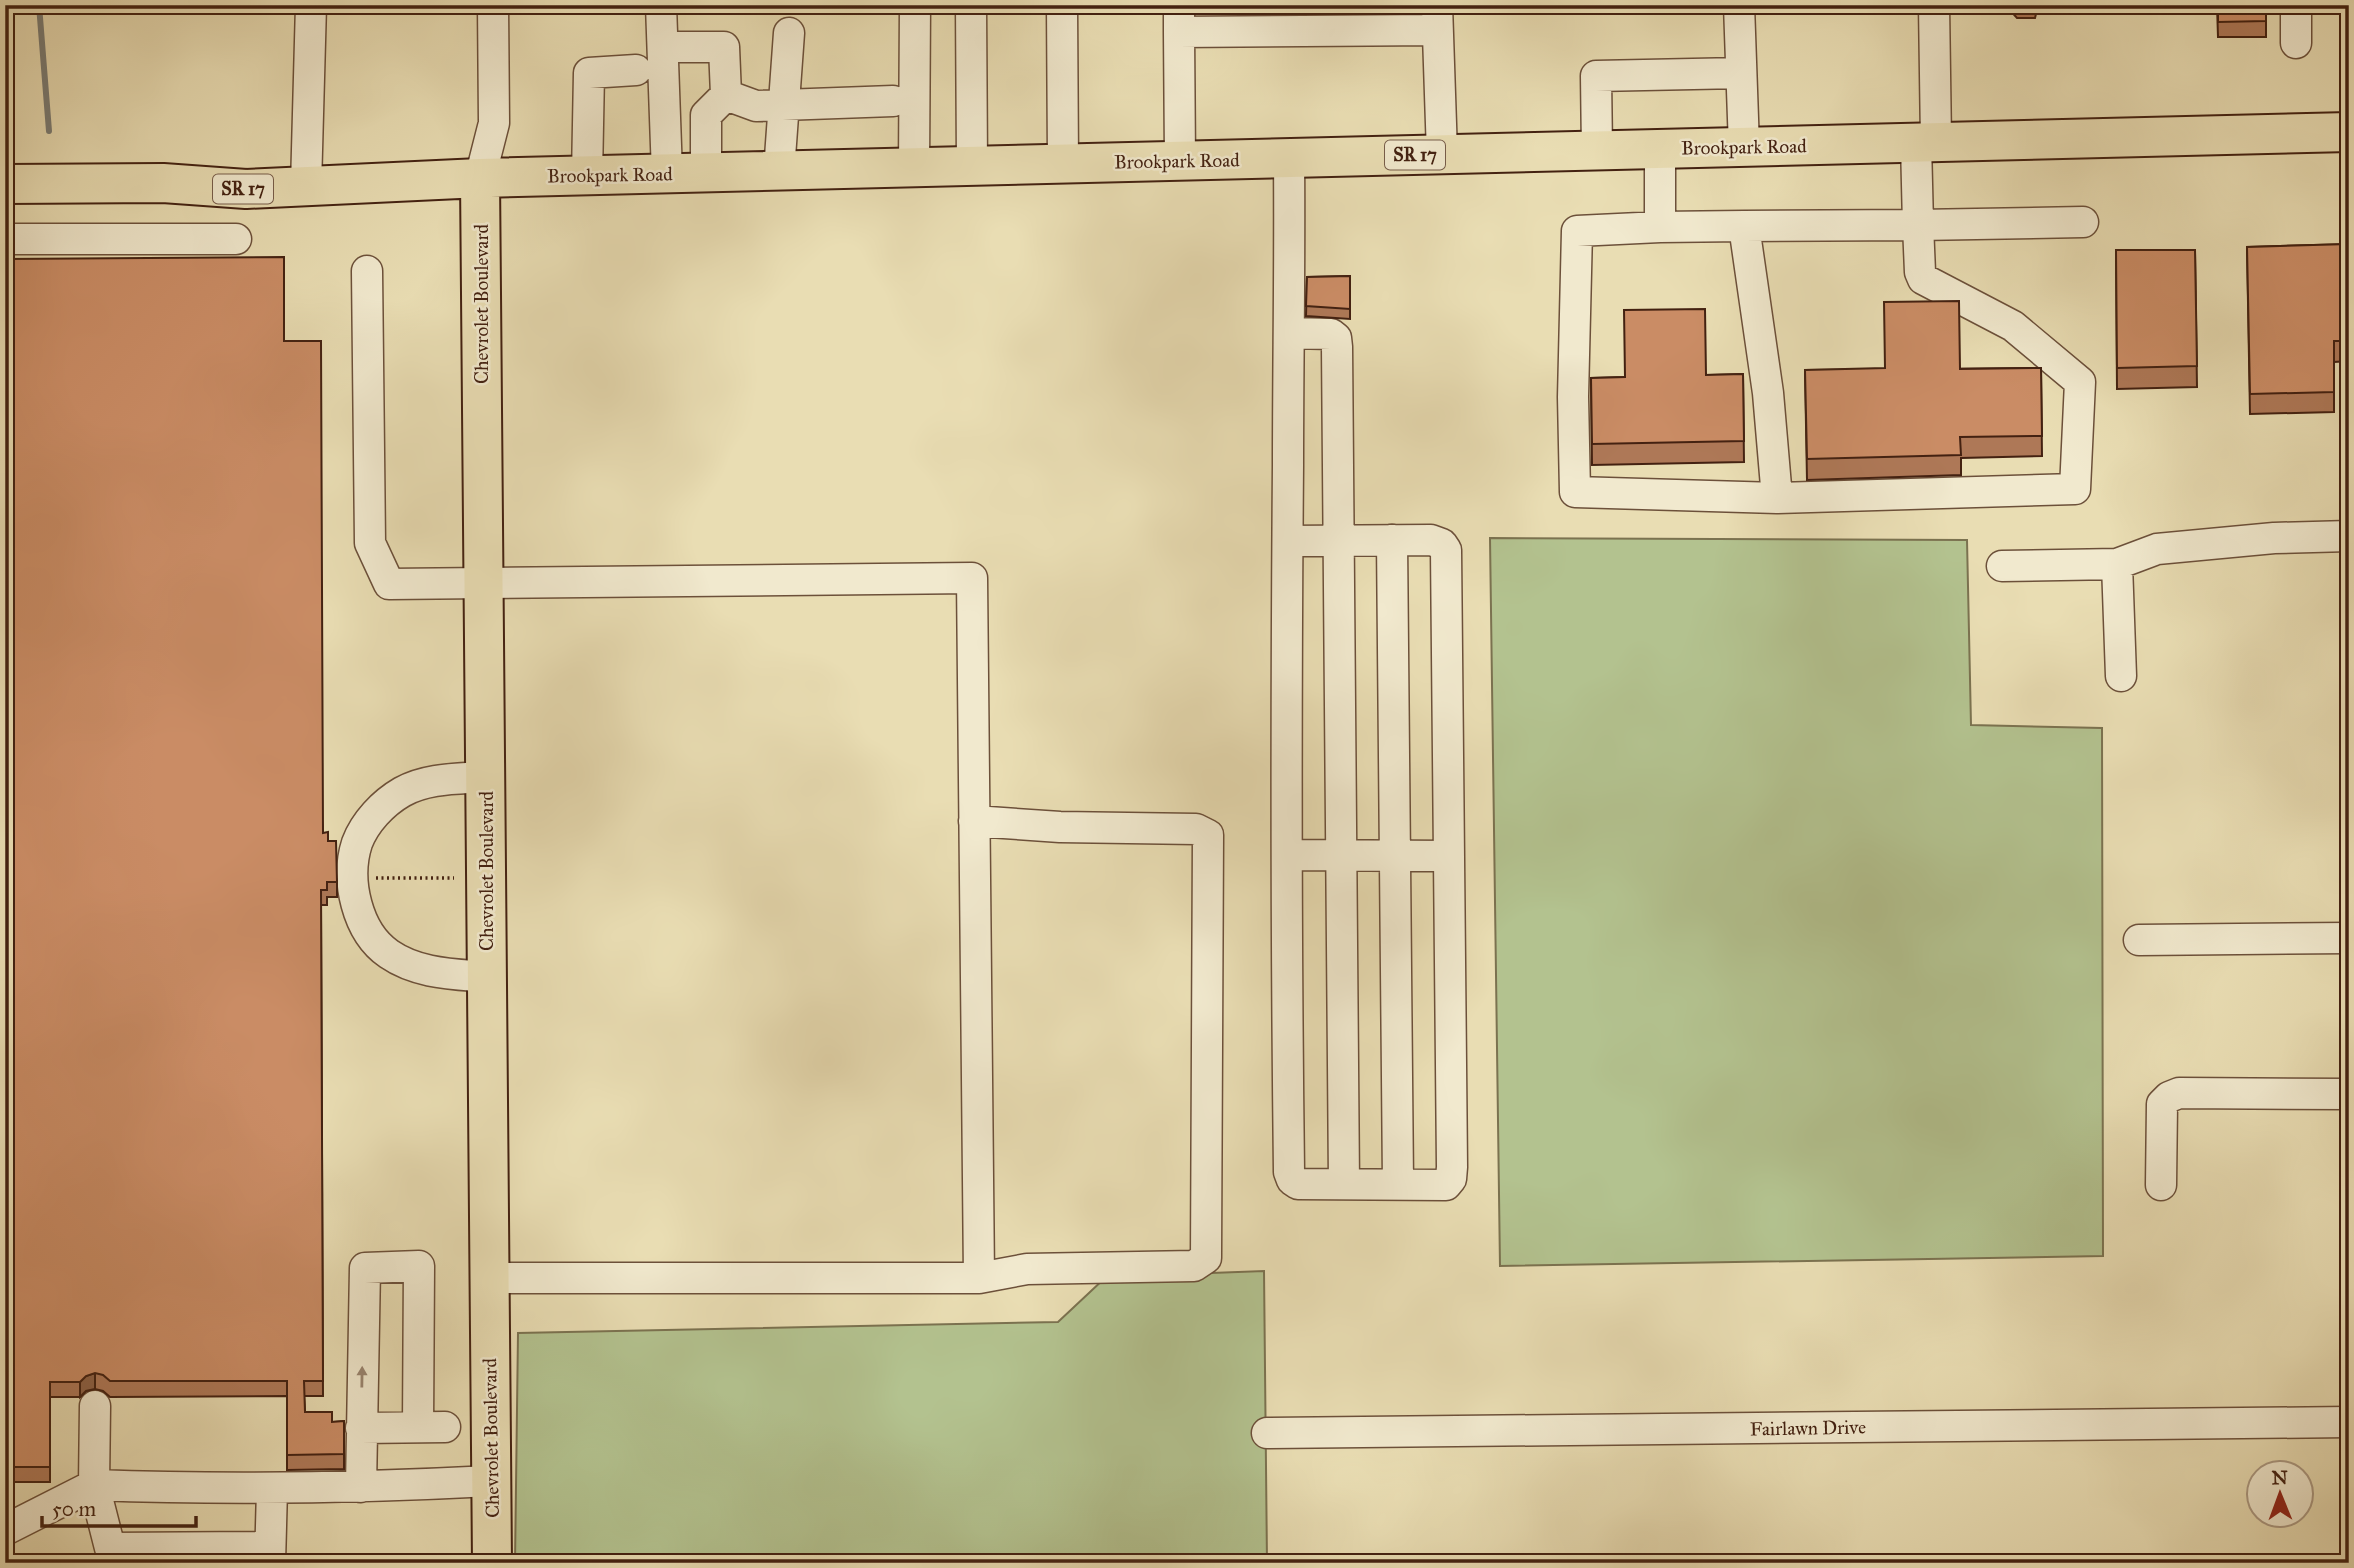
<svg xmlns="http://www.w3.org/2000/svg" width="2354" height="1568" font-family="'IM FELL Great Primer',serif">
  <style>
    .green { fill: #b3c28f; stroke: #7b7250; stroke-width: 2 }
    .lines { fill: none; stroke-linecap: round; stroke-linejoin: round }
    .stream { stroke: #797c75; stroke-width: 6 }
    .minor-casing { stroke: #6c503a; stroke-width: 33 }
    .major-casing { stroke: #432111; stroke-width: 42 }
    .path { stroke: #432111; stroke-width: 3.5; stroke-dasharray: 2 3.5; stroke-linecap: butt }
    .minor { stroke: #f1e9ce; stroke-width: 30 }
    .major { stroke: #e9ddb3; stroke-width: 38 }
    .wall { fill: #ae7857; stroke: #432111; stroke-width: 2 }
    .shaded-wall { fill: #8d6247; stroke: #432111; stroke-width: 2 }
    .building { fill: #ca8c65; stroke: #432111; stroke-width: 2 }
    .oneway { fill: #9a8570 }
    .labels { text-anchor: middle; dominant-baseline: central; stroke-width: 5; stroke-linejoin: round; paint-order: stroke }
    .shield { fill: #f1e9ce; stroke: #775d4a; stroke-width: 2 }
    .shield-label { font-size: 18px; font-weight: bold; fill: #432111 }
    .street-label { font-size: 19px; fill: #432111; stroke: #f1e9ce }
  </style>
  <rect width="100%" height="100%" fill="#e9ddb3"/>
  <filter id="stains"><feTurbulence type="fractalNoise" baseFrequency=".00286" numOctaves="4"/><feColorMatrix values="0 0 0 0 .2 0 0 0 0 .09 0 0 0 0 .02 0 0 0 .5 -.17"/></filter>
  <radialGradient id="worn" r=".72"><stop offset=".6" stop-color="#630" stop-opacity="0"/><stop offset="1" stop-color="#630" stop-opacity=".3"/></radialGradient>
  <path class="green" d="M1490 538 1967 540 1971 725 2102 728 2103 1256 1500 1266Z
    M1264 1271 1267 1563H515L518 1333 1058 1322 1106 1277Z"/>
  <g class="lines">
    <path class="stream" d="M39 5 49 131"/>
    <defs>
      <path id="minor" d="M661 5 667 174
        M971 5 972 166
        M1062 5 1063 164
        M1179 5V32L1436 30
        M1437 5 1442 154
        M1739 5 1744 147
        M1934 5 1936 142
        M2296 5V43
        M1179 32 1180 161
        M663 47H724L726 95 756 106 893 101
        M1660 149V227L1577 231 1573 397 1575 492 1777 498 1768 393 1744 226 1660 227
        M1597 151 1596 76 1741 73
        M914 168 915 5
        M779 171 789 33
        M706 173V115L726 95
        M587 176 589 73 636 70
        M480 178 494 123 493 5
        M306 186 311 5
        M1744 226 1918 225 1916 143
        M5 239H236
        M367 271 370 543 389 584 972 578 979 1278H489
        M1290 333 1331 334 1336 338 1337 347 1344 1184
        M1777 498 2075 489 2080 382 2013 326 1923 279 1920 272 1918 225 2083 222
        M1392 540 1398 1184
        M1288 541 1431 540 1442 544 1446 550 1452 1167 1451 1179 1446 1185 1298 1184 1292 1180 1289 1172C1286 937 1286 701 1288 465 1288 363 1290 261 1289 158
        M2117 564 2121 676
        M2002 566 2117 564 2157 549 2274 538 2349 536
        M485 777C457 779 427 778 402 792 383 803 365 822 357 843 345 880 357 932 389 954 418 974 454 974 487 977
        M974 821 1060 827 1196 829 1208 835 1206 1258 1194 1266 1027 1269 979 1278
        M1287 855 1449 856
        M2139 940 2349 938
        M2161 1185 2162 1104 2169 1097 2179 1093 2349 1094
        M95 1406 94 1485C227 1490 359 1488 491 1481
        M361 1428 445 1427
        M1267 1433 2349 1422
        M361 1487 365 1268 419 1266 418 1427
        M5 1530 94 1485 110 1548 270 1547
        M270 1563 272 1489"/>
      <path id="major" d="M480 178 492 1563
        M5 184 163 183 246 189 480 178 2349 132"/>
    </defs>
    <use href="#minor" class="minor-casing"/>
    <use href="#major" class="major-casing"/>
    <path class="path" d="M376 878H454"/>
    <use href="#minor" class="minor"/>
    <use href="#major" class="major"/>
  </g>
  <path class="wall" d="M2009 5H2052V13L2036 14 2035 18H2017L2009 9Z
    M2217 5H2266V37H2218Z
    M2349 244V361L2334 362V412L2250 414 2247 247Z
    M2116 250H2195L2197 387 2117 389Z
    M5 259 284 341 323 833 328 841 337 882V897H327V905H321L323 1396H304L305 1412 332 1422 344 1421V1469L287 1470V1396L110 1397 103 1391 95 1389 86 1391 80 1397H50V1482H5Z
    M1350 276V319L1306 316 1307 277Z
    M2041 368 2042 456 1961 458V475L1807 480 1805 370Z
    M1743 374 1744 462 1592 465 1591 378Z"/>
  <path class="shaded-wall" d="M95 1373V1389L86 1391 80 1397V1382L86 1376Z"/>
  <path class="building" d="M2218 5H2266V21L2218 22Z
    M2349 244V341H2334V392L2250 394 2247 247Z
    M2116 250H2195L2197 366 2117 368Z
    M284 257V341H321L323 833 328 832V841H336L337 882H327V890H321L323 1381H304L305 1412H332V1422L344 1421V1454L287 1455V1381H110L103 1375 95 1373 86 1376 80 1382H50V1467H5V259Z
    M1350 276V309L1306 306 1307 277Z
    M1959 301 1960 369 2041 368 2042 436 1960 437 1961 455 1807 459 1805 370 1885 368 1884 302Z
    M1705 309 1706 375 1743 374 1744 441 1592 444 1591 378 1625 377 1624 310Z"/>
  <defs><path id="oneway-solid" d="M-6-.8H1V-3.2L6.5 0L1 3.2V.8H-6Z" transform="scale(1.75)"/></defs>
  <use class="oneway" href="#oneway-solid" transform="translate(362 1377) rotate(-89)"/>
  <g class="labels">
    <g class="shield">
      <rect x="1385" y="140.5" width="60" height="29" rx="5"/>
      <rect x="213" y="174.5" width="60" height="29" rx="5"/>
    </g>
    <g class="shield-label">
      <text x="1415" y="155">SR 17</text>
      <text x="243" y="189">SR 17</text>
    </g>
    <g class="street-label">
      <text transform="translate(1744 147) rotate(-1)">Brookpark Road</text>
      <text transform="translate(1177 161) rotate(-1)">Brookpark Road</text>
      <text transform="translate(610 175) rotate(-1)">Brookpark Road</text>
      <text transform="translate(481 304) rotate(-90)">Chevrolet Boulevard</text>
      <text transform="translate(486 871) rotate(-90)">Chevrolet Boulevard</text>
      <text transform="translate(1808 1428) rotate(-1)">Fairlawn Drive</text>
      <text transform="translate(491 1438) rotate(-91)">Chevrolet Boulevard</text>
    </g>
  </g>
  <rect width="2354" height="1568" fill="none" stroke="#e9ddb3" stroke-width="28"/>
  <rect x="7" y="7" width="2340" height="1554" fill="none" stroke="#432111" stroke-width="3.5"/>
  <rect x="14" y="14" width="2326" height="1540" fill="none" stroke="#432111" stroke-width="2"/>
  <g transform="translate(2280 1494) rotate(359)"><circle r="33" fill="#f1e9ce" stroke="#ab9982" stroke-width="2"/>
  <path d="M0-5L12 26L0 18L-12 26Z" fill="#8f2418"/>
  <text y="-10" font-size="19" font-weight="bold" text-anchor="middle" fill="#432111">N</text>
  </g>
  <path d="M42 1516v10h154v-10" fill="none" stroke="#432111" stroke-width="3.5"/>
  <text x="52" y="1516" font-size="21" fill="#432111" stroke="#f1e9ce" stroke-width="5" paint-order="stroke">50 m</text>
  <rect width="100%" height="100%" filter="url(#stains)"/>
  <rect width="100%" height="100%" fill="url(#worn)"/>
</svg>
